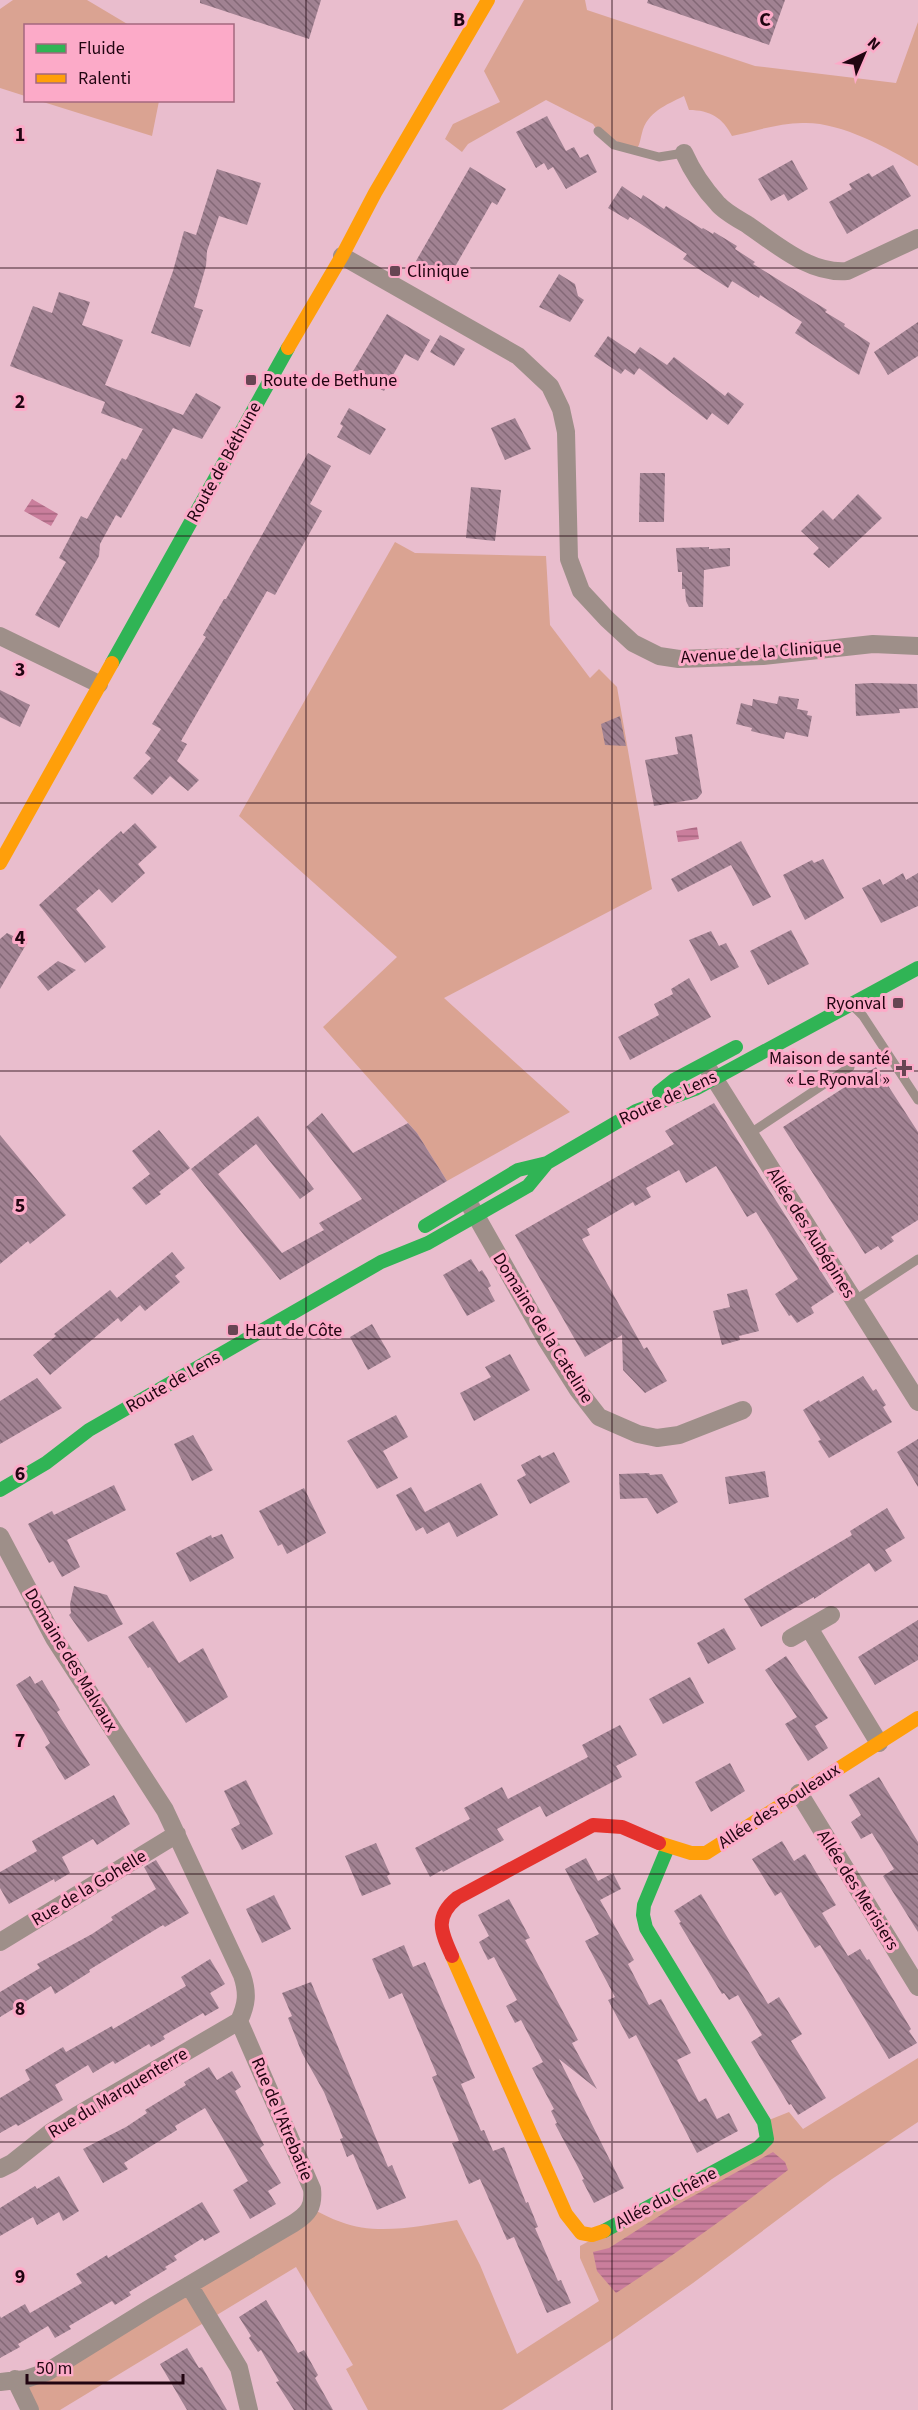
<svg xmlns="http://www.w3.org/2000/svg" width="918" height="2410" font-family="'Source Sans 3',sans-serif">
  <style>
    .green { fill: #daa392 }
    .water { fill: url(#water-rules) }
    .building { fill: url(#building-back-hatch) }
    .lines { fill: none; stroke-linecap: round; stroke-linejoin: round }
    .lane { stroke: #9e8f89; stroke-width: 9 }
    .street { stroke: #9e8f89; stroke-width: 18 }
    .fast { stroke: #30b455; stroke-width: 14 }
    .slow { stroke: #ff9f0a; stroke-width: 14 }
    .jam { stroke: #e5322d; stroke-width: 14 }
    .grid { fill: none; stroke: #210511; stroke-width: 1.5; stroke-opacity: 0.55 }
    .poi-dot { fill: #674553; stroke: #fcaac8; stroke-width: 2 }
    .labels { text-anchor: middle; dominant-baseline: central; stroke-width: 6; stroke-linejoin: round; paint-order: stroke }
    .poi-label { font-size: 18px; fill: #210511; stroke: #fcaac8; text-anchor: start }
    .street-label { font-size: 18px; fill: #210511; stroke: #fcaac8 }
    .grid-label { font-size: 20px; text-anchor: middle; font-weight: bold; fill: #210511; stroke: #fcaac8; stroke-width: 6; stroke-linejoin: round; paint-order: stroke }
  </style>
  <defs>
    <pattern id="water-rules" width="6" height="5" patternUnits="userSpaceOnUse" patternTransform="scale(1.5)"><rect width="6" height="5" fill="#ca7e9c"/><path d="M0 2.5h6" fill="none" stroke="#a4657e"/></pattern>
    <pattern id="building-back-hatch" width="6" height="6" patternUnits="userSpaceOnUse" patternTransform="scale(1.5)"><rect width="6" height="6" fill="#a18292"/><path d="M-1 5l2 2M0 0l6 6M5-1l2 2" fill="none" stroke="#836876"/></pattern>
  </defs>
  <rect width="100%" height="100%" fill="#e9bdcd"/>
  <path class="green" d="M13 0H87L129 25 26 26 25 96 0 88V9Z
    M524 0H585L587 10 755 66 896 83 918 22V166C888 148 842 123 806 123 782 122 756 131 732 136 723 118 710 110 689 110L684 96C666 105 647 112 642 133 640 140 640 146 635 151L598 131 593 124 546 100 468 144 462 152 445 139 453 124 500 102 484 71Z
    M40 101 159 100V101L152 136Z
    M395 542 415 553 546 556 550 625 590 678 599 669 617 687 652 889 444 998 570 1112 447 1181 417 1133 323 1027 397 957 239 816Z
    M918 2058V2122L832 2179 693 2283 610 2341 502 2410H368L346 2369 353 2365 296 2267 60 2410H33L15 2379 47 2372 311 2208C321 2213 331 2219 341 2222 376 2236 421 2226 457 2220L480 2265 517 2354 599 2301 580 2258V2246L758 2148 764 2122 789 2112 803 2129Z"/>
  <path class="water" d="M32 499 58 514 51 526 24 511Z
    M697 827 699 839 678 842 676 831Z
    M773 2152 785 2162 788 2170C732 2213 676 2254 616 2293L597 2271 593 2252 609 2248 675 2206Z"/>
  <path class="building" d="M200 0H321L309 39 200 3Z
    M648 0H785L769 45 647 3Z
    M547 116 566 151 574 147 580 158 588 154 597 172 566 189 553 167 548 170 544 163 536 168 516 132Z
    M792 160 808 189 788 201 784 194 771 201 758 179Z
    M893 165 911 196 847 234 829 202 852 189 849 184 869 173 872 177Z
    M470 167 506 189 497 205 492 202 448 279 416 261Z
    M217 169 261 183 247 225 219 216 207 251 206 266 194 307 203 310 190 347 151 333 173 271 184 231 196 235Z
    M622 186 641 199 643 195 664 209 666 206 702 229 703 228 713 234 714 232 737 246 735 249 755 262 753 264 827 310 825 312 845 324 844 326 870 343 859 375 795 333 802 322 760 295 759 298 732 281 728 288 683 259 687 254 630 217 628 220 608 208Z
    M559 274 575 284 578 296 584 300 570 322 539 307Z
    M59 292 90 302 82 325 123 340 105 385 183 415 196 393 221 407 202 439 173 428 121 518 116 515 100 544 99 556 59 628 35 615 66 562 59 558 81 516 87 519 122 458 126 460 143 429 101 413 105 402 10 366 33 306 52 313Z
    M387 314 430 340 418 361 405 354 384 391 352 373Z
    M918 322V356L888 375 874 352Z
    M440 335 465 349 454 366 430 352Z
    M608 336 635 354 640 347 667 365 674 357 725 396 728 392 744 404 728 425 712 413 707 420 639 368 634 375 625 369 621 374 594 356Z
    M349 408 386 429 370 455 337 437 343 426 340 424Z
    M515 418 531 449 505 460 491 428Z
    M308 453 331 466 310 504 322 511 275 595 267 591 181 741 187 744 177 761 199 780 188 791 170 776 152 795 133 778 151 758 145 753 161 729 152 724 206 637 203 635 224 599H226Z
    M640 473H665L664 522H639Z
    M471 487 501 490 495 541 466 538Z
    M858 494 882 518 829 568 813 554 819 548 801 531 823 510 833 520Z
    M709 547V549L730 548V566L704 570 703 607H689L686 601 685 589H682V572H678L676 548Z
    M871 683 917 684 918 708 899 709 900 713 856 716 855 684Z
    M0 690 30 705 20 727 0 717Z
    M779 696 799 699 797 709 808 711 807 715 812 716 808 737 786 732 784 739 751 731 752 728 736 724 741 703 752 706 753 699 777 704Z
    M620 716 626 746 605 745 601 724Z
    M692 734 702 793 697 799 654 806 645 760 678 754 675 737Z
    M135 823 157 847 138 864 145 873 112 903 99 889 76 909 106 947 85 963 39 905 113 838 121 831 123 834Z
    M741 841 771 897 753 906 731 865 678 892 671 879Z
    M823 859 844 898 805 920 783 875 812 860 814 863Z
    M903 873 906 880 918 873V906L881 923 862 888 880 879 883 885Z
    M791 930 809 964 768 985 750 951Z
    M711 931 719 946 726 943 739 967 711 981 689 940Z
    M7 933 27 943 0 989V939Z
    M58 961 76 970 48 991 37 977Z
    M689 978 711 1017 630 1060 618 1037 659 1015 654 1004 673 994 671 989Z
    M876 1067 918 1132V1220L891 1237 894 1241 881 1250 878 1246 865 1254 783 1127Z
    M714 1103 834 1292 811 1307 814 1313 797 1323 791 1315 789 1316 775 1294 798 1279 756 1212 747 1217 716 1166 686 1183 679 1170 646 1188 651 1197 635 1206 633 1202 587 1229 590 1235 582 1239 644 1349 647 1347 667 1381 645 1393 623 1370 622 1335 585 1357 515 1235 674 1144 665 1131Z
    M322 1113 353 1153 408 1123 417 1133 447 1181 280 1280 191 1169 258 1116 314 1189 300 1199 256 1144 218 1174 282 1253 324 1230 319 1223 362 1199 306 1127Z
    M159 1130 190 1168 159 1192 161 1194 146 1205 132 1188 150 1174 132 1151Z
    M0 1135 66 1215 30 1244 28 1241 0 1264Z
    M172 1252 185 1268 175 1276 180 1282 145 1311 140 1305 121 1322 118 1318 50 1375 33 1355 56 1336 54 1334 110 1290 117 1298Z
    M471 1259 479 1272 482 1270 487 1278 491 1286 488 1288 495 1301 467 1316 443 1275Z
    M747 1289 759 1331 739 1336 740 1340 722 1345 713 1311 730 1307 727 1294Z
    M372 1324 391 1357 368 1370 350 1337Z
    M510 1354 530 1390 474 1421 460 1393 491 1377 485 1367Z
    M863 1376 873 1391 876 1389 886 1405 883 1407 892 1422 829 1458 818 1441 821 1440 803 1410 819 1400 820 1402Z
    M37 1378 62 1408 0 1444V1401Z
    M396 1415 408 1437 383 1451 398 1478 377 1489 347 1441Z
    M193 1435 213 1470 192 1481 174 1444Z
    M918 1439V1487L897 1452Z
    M554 1452 570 1482 530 1504 517 1480 526 1475 521 1465 540 1455 542 1458Z
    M765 1471 769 1497 729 1504 725 1477Z
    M649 1473 650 1475 662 1474 678 1502 657 1514 647 1498 620 1499 619 1474Z
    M481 1483 498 1515 457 1537 449 1522 427 1534 423 1527 416 1531 396 1495 411 1487 425 1512Z
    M114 1485 126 1510 67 1540 80 1567 62 1577 53 1561 49 1563 28 1524 52 1511 54 1515Z
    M304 1488 326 1533 287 1554 282 1544 278 1546 259 1511Z
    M887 1508 905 1538 885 1550 892 1561 875 1572 869 1563 814 1599V1597L761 1627 744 1599 852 1535 850 1531Z
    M222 1534 234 1558 190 1582 176 1553 211 1535 212 1538Z
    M74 1586 107 1595 123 1624 88 1642 69 1615 71 1613 70 1604Z
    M918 1620V1660L875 1685 858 1657Z
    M153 1621 179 1663 203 1648 228 1697 186 1723 150 1667 148 1668 128 1637Z
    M724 1628 736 1649 708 1664 697 1643Z
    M786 1656 828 1718 815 1726 828 1748 808 1761 785 1724 797 1717 765 1670Z
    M30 1676 35 1684 42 1680 60 1710 57 1712 90 1765 65 1780 45 1747 50 1743 16 1685Z
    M690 1677 704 1703 663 1724 649 1699Z
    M620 1725 637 1755 616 1766 622 1777 546 1817 540 1806 497 1829 504 1840 443 1872 442 1870 430 1877 415 1848 470 1819 464 1808 502 1787 508 1799 588 1757 582 1745Z
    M730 1763 745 1791 711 1812 695 1782Z
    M879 1777 918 1842V1932L883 1876 894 1869 872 1833 861 1839 851 1822 861 1815 849 1795Z
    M246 1780 273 1834 242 1850 231 1829 240 1824 224 1791Z
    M114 1795 130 1824 97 1845 93 1839 62 1857 70 1873 55 1882 54 1879 9 1904 0 1888V1872L37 1851 32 1841Z
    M782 1841 794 1861 805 1854 836 1905 822 1913 848 1956 860 1949 867 1960 869 1959 911 2029 909 2031 917 2043 889 2059 820 1945 815 1948 781 1892 775 1896 752 1859Z
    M376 1843 390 1874 387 1876 391 1884 362 1896 345 1856Z
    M586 1858 598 1881 613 1873 621 1889 600 1900 634 1960 628 1964 649 2005 661 1999 691 2053 677 2060 699 2102 706 2098 717 2119 729 2113 738 2131 697 2153 636 2035 629 2039 608 2000 615 1997 585 1941 599 1934 565 1869Z
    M156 1860 189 1913 165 1927 163 1925 89 1970 90 1972 55 1994 51 1986 0 2017V1992L40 1968 37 1964 92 1934 113 1920 111 1917 156 1889 144 1867Z
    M701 1894 768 2004 779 1997 802 2034 791 2041 826 2098 798 2115 791 2104 789 2105 751 2042 762 2035 738 1995 729 2000 724 1993 722 1994 679 1923 681 1922 674 1911Z
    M274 1895 291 1929 262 1943 246 1909Z
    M509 1899 530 1938 525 1940 578 2040 572 2043 597 2089 559 2059 624 2188 594 2203 582 2180 584 2179 578 2167 555 2124 557 2123 551 2111 554 2109 532 2068 543 2062 521 2020 515 2023 506 2006 517 2000 494 1957 488 1960 479 1942 489 1936 478 1915Z
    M404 1945 413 1967 425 1962 475 2078 461 2084 481 2131 484 2130 493 2151 504 2147 526 2203 528 2202 538 2227 535 2228 558 2281 561 2280 571 2303 547 2313 514 2237 507 2240 480 2179 469 2184 452 2143 459 2141 432 2077 437 2075 402 1993 389 1999 372 1959Z
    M210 1959 225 1984 210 1993 219 2008 205 2016 203 2013 163 2036 165 2039 151 2047 149 2044 115 2064 113 2061 93 2073 88 2065 55 2085 63 2100 18 2126 16 2124 0 2133V2098L30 2080 25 2070 63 2047 66 2052 112 2026 113 2029 186 1986 181 1977Z
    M311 1982 388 2167 392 2165 406 2198 377 2210 353 2154 347 2157 340 2139 343 2138 324 2092 302 2053 288 2018 292 2016 282 1993Z
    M209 2067 217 2080 232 2071 241 2087 235 2091 264 2145 260 2148 281 2183 268 2191 276 2204 250 2219 233 2190 248 2181 205 2108 175 2126 177 2130 124 2163 128 2169 103 2183 83 2149 126 2127 147 2113 145 2110 186 2085 184 2082Z
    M59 2176 79 2211 63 2221 59 2212 37 2225 33 2217 0 2236V2208L35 2186 37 2189Z
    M202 2202 220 2232 204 2241 203 2238 174 2256 177 2260 165 2267 167 2269 129 2292 131 2295 115 2305 112 2301 69 2326 71 2329 55 2338 48 2326 18 2344 20 2347 0 2358V2316L1 2318 25 2304 30 2313 82 2283 76 2274 107 2255 108 2258Z
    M266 2300 298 2353 304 2350 318 2375 315 2378 333 2410H294L276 2382 279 2381 261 2350 258 2352 249 2338 251 2336 239 2317Z
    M187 2348 199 2368 202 2367 227 2410H187L160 2364Z"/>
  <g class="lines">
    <path class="lane" d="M598 131 614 145 659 157 684 153
      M853 1006 863 1016 918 1100
      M749 1134 850 1067
      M854 1301 918 1259"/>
    <path class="street" d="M684 153C692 171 705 190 718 204 725 212 738 219 748 225 777 245 810 274 847 271L918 238
      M342 256 518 356 550 386 561 409 566 432 569 559 581 591 607 619 633 643 659 656 679 659 763 656 873 644 918 646
      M0 636 99 684
      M709 1070 918 1402
      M471 1207 547 1341 578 1390 599 1417 638 1434 657 1438 679 1435 743 1410
      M0 1536 54 1638 165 1810 242 1975C248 1993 247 2004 239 2021L312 2189C314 2207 308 2214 294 2223L152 2307 47 2372 26 2379 0 2382
      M809 1628 879 1743
      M791 1638 831 1615
      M799 1793 918 1987
      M0 1942 177 1834
      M0 2169 12 2163 51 2132 76 2116 239 2021
      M189 2285 239 2368 249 2410
      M15 2379 30 2410"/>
    <path class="fast" d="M112 663 288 348
      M659 1092 674 1080 736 1047
      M425 1226 518 1170 547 1163 636 1111 695 1089 918 968
      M0 1490 46 1463 89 1430 381 1262 428 1243 528 1186 547 1163
      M604 2231 758 2148 767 2139 764 2122 646 1928 643 1915 644 1905 668 1847"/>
    <path class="slow" d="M288 348 342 256 375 193 488 0
      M0 863 112 663
      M659 1843 691 1853H706L918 1718
      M452 1956 566 2214 581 2233 592 2235 604 2231"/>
    <path class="jam" d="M452 1956C441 1932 434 1917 457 1898L593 1825 622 1827 659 1843"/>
  </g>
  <path class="grid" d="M306 0V2410M612 0V2410M0 268H918M0 536H918M0 803H918M0 1071H918M0 1339H918M0 1607H918M0 1874H918M0 2142H918"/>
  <g class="poi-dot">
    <rect x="389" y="265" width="12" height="12" rx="3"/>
    <rect x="245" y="374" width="12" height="12" rx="3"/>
    <rect x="892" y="997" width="12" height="12" rx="3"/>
    <path d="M901 1059h6v6h6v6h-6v6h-6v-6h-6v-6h6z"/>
    <rect x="227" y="1324" width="12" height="12" rx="3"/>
  </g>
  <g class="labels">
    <g class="poi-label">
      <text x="407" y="271">Clinique</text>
      <text x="263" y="380">Route de Bethune</text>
      <text x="886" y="1003" text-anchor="end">Ryonval</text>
      <text x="890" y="1058" text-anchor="end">Maison de santé<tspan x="890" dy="21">« Le Ryonval »</tspan></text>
      <text x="245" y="1330">Haut de Côte</text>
    </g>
    <g class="street-label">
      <text transform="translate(224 462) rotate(-61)">Route de Béthune</text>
      <text transform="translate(761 652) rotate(-4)">Avenue de la Clinique</text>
      <text transform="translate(668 1098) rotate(-25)">Route de Lens</text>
      <text transform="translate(811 1233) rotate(58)">Allée des Aubépines</text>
      <text transform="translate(543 1328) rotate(58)">Domaine de la Cateline</text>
      <text transform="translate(173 1382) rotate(-30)">Route de Lens</text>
      <text transform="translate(71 1660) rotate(59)">Domaine des Malvaux</text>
      <text transform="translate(779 1806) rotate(-33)">Allée des Bouleaux</text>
      <text transform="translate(89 1888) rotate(-31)">Rue de la Gohelle</text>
      <text transform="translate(858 1890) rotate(58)">Allée des Merisiers</text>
      <text transform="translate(118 2093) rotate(-31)">Rue du Marquenterre</text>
      <text transform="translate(282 2119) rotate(67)">Rue de l'Atrebatie</text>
      <text transform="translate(666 2198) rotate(-28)">Allée du Chêne</text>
    </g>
  </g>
  <g class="grid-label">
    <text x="459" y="26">B</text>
    <text x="765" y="26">C</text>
    <text x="20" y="141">1</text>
    <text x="20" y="408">2</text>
    <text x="20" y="676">3</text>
    <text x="20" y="944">4</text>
    <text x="20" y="1212">5</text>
    <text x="20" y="1480">6</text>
    <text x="20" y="1747">7</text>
    <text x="20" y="2015">8</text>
    <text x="20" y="2283">9</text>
  </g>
  <rect x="24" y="24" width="210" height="78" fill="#fcaac8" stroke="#a4687f" stroke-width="1.5"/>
  <rect x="36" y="44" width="30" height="9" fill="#30b455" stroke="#a4687f" stroke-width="1.5"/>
  <text x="78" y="54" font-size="18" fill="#210511">Fluide</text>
  <rect x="36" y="74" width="30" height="9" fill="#ff9f0a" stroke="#a4687f" stroke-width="1.5"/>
  <text x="78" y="84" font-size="18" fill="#210511">Ralenti</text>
  <g transform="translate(864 54) rotate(44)" stroke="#fcaac8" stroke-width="4.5" paint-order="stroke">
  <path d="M0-4.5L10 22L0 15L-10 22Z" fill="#210511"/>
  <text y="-9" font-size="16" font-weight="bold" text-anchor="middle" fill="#210511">N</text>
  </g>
  <path d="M27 2374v9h156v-9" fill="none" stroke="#210511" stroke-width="3"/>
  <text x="36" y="2374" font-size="18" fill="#210511" stroke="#fcaac8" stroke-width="4.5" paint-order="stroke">50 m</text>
</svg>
